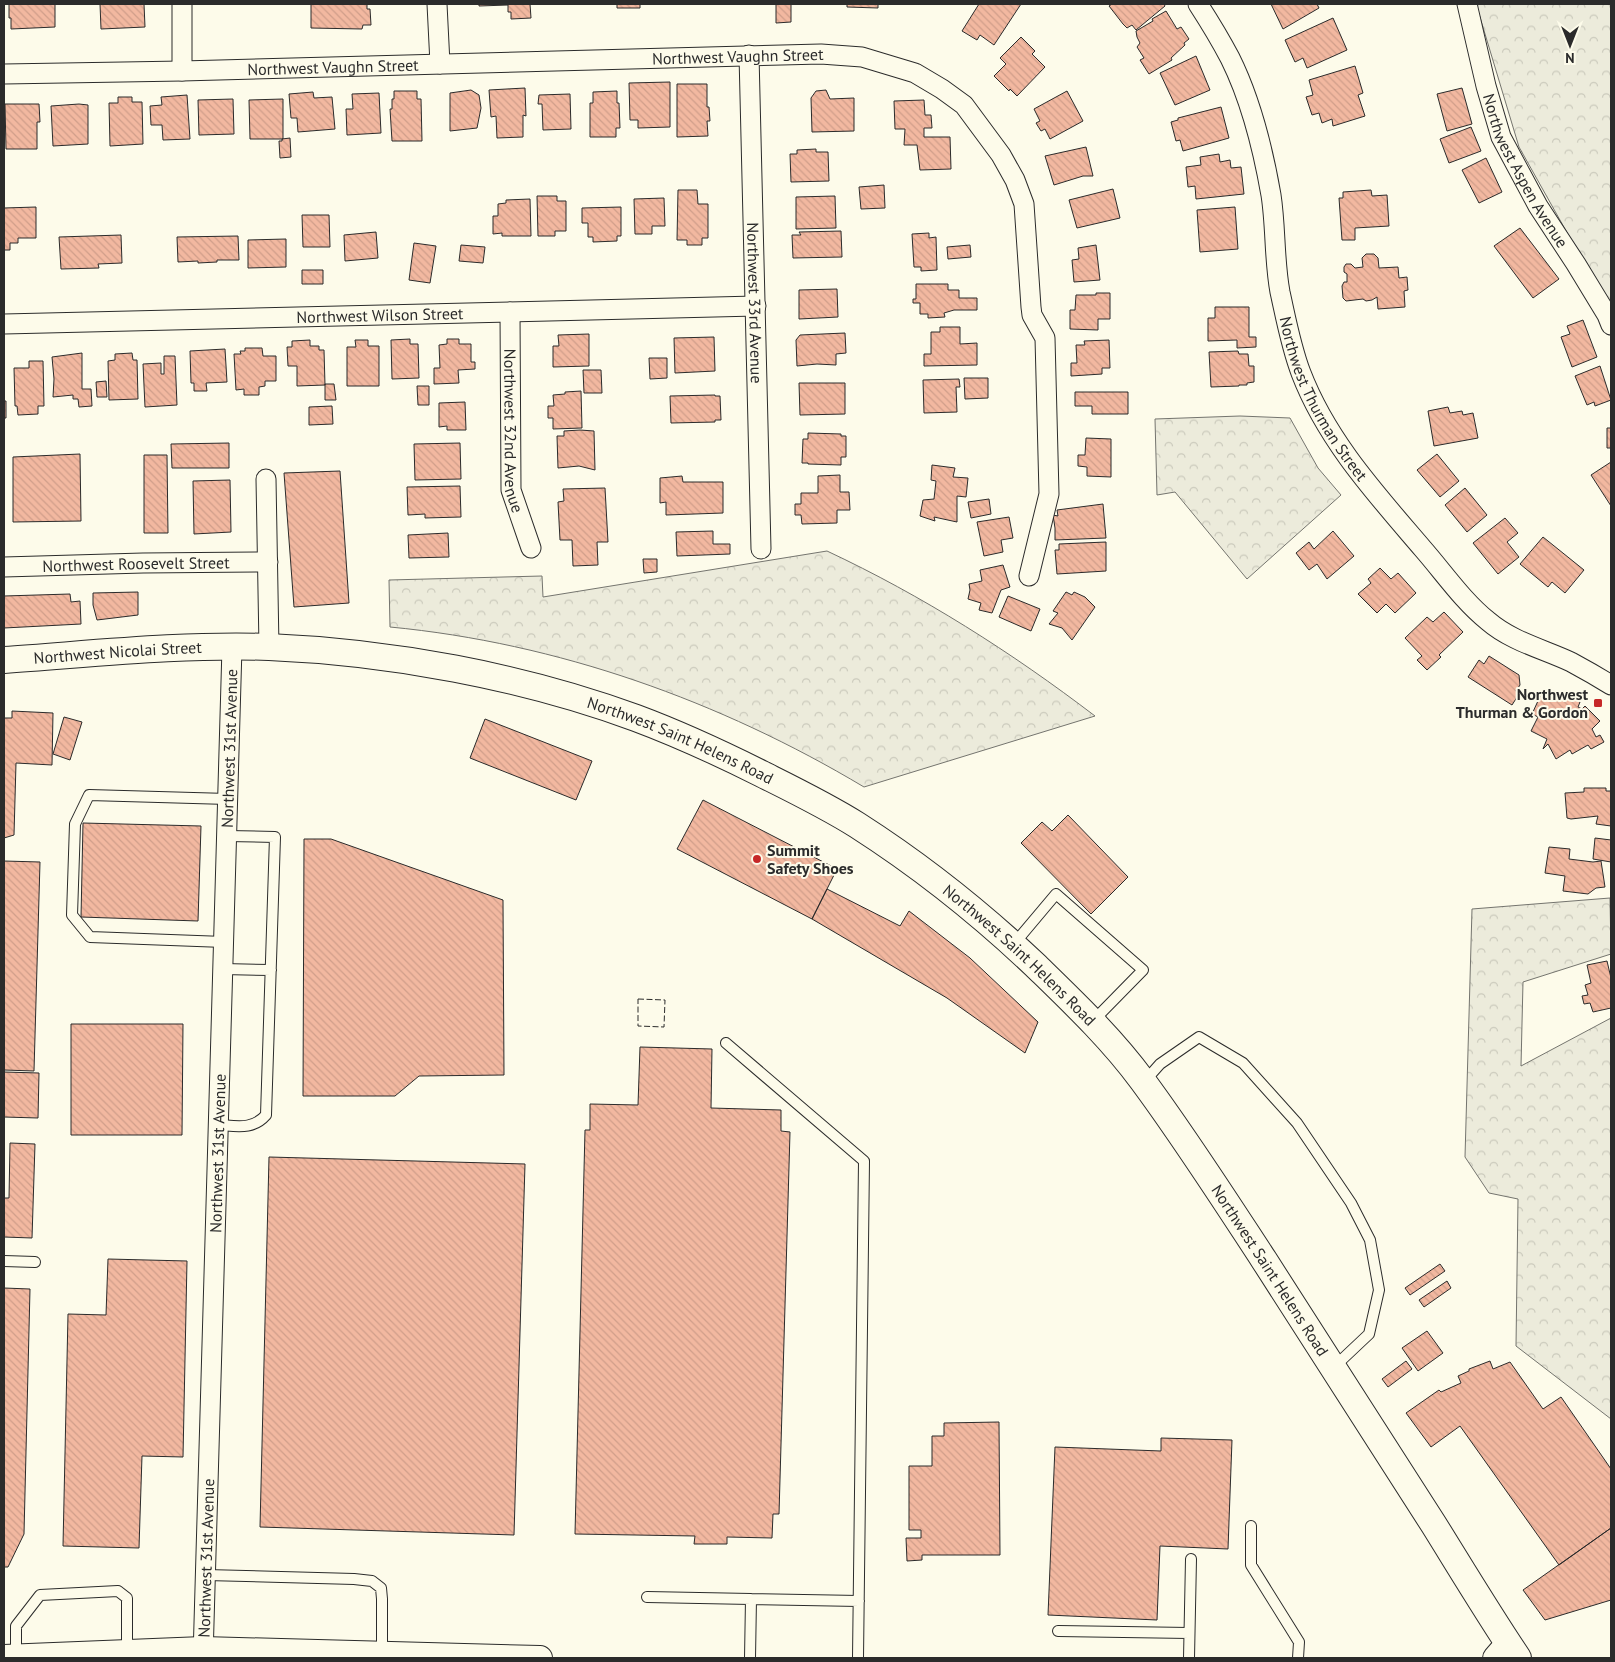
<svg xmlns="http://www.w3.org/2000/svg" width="1615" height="1662" font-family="'PT Sans',sans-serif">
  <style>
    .forest { fill: url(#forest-crowns); stroke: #74746e }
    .building { fill: url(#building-back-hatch); stroke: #2b2b2b }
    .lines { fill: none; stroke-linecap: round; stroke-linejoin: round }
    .service-casing { stroke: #2b2b2b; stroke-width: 12 }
    .minor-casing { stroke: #2b2b2b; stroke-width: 21 }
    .tertiary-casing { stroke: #2b2b2b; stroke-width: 26 }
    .secondary-casing { stroke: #2b2b2b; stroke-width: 28 }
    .service { stroke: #fdfbea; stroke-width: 10 }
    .minor { stroke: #fdfbea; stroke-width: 19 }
    .tertiary { stroke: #fdfbea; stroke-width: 24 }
    .secondary { stroke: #fdfbea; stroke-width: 26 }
    .fence { stroke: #2b2b2b; stroke-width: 1; stroke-dasharray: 6 2.5; stroke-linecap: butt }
    .poi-dot { fill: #c62828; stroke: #fdfbea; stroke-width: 2 }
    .labels { text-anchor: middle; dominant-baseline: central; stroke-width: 4; stroke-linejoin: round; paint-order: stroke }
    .street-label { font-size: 16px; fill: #2b2b2b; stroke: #fdfbea }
    .poi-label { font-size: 16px; font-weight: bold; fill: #2b2b2b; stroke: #fdfbea; text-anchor: end }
  </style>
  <defs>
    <pattern id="forest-crowns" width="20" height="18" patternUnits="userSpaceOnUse" patternTransform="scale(1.25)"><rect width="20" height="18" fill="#ecebdb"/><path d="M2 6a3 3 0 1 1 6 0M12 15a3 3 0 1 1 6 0" fill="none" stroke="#cbcabc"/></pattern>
    <pattern id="building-back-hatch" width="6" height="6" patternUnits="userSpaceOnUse" patternTransform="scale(1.25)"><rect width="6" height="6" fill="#f2b8a0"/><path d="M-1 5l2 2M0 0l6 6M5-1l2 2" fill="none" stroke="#d09e8a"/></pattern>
  </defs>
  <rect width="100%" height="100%" fill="#fdfbea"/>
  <path class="forest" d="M1476 4H1611V311L1519 147Z
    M1240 416 1290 418 1318 468 1341 495 1247 579 1175 492 1157 495 1155 419Z
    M827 551C923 596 1011 652 1095 716L864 787C720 701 558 643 390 627L389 580 542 576 543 597Z
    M1610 898 1611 954 1523 982 1521 1066 1611 1018V1419L1516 1346 1518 1199 1489 1193 1465 1157 1472 909Z"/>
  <path class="building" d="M9 4H55V27L11 29V18H9Z
    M100 4H144L145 27 101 29Z
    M311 4H367V9H370L371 25H363L362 29 311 28Z
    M479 4H530L531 18 511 19V12H508V5L479 6Z
    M617 4H640V8H617Z
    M776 4H791V22L776 23Z
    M847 4H878V8L847 7Z
    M979 4H1021L994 45 980 35 977 40 962 31Z
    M1112 4H1164L1165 6 1136 30 1132 25 1127 28 1123 24 1109 6Z
    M1271 4H1317L1319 8 1283 29Z
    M1166 11 1177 29 1181 27 1189 39 1184 43 1185 45 1171 58 1172 60 1149 74 1140 60 1144 58 1137 47 1140 43 1137 37 1136 31 1153 21 1152 19Z
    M1333 18 1347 50 1307 68 1303 58 1295 62 1285 40Z
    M1021 37 1035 51 1032 54 1045 67 1017 96 1010 89 1009 91 994 76 1006 64 1000 58Z
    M1196 56 1210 90 1175 105 1160 73Z
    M1355 66 1363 93 1358 95 1365 116 1333 126 1332 119 1322 123 1319 113 1312 115 1306 97 1313 95 1309 80Z
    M670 82V127L638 128V120H630L629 83Z
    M677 84H707V107H709L710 121H707L708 136 677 137Z
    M525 88 526 116 523 115V137L497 138 496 116 491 117 489 90Z
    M1462 88 1472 124 1447 131 1437 94Z
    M471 90 479 95 481 108 477 128 450 131V93Z
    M826 90 830 99 854 98V131L812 132 811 98 816 91Z
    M394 91H417V99H421L422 141H392L390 109H392V99H394Z
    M617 91V103H619L620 128H616V137H590V103H593V92Z
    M1067 91 1083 121 1050 139 1045 129 1041 131 1036 123 1040 121 1034 109Z
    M313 92 314 98 332 97 335 129 298 132 297 118H291L289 94Z
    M379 93 381 133 347 135 346 109H353L352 94Z
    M570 94 571 129 543 130 542 104H538L539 95Z
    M187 95 190 139 163 140 162 125H151L150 106 162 105 161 97Z
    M118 97H132V102H142L143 144 110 146 109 103H118Z
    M233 99 234 134 199 135 198 100Z
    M283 99V139H250L249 100Z
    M924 100 925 115H931L932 128H924V137H950L951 169 920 170 917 145H904L905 129H895L894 101Z
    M5 104H39L40 122H37V149H6Z
    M79 104 88 105V144L53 146 51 106Z
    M1221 107 1229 138 1183 151 1180 140 1176 141 1171 122 1178 120V118Z
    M1471 127 1481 151 1449 163 1440 139Z
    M290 138 291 157 280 158 279 141H282V139Z
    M1086 147 1093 176H1083L1054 185 1045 156Z
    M816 149V152H828L829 181 791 182 790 154H797V150Z
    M1219 154 1220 162 1230 160 1231 168 1241 167 1244 194 1196 199 1195 186 1188 187 1186 167 1201 165 1200 157Z
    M1486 158 1502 192 1479 203 1462 170Z
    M884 185 885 208 861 209 859 187Z
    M1113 189 1120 218 1077 228 1069 200Z
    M678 190H697L698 204H708V238H702V245H687V240H677Z
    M1371 190 1372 196 1387 195 1389 226 1355 228V240H1342L1339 198H1343V192Z
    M537 196H557V201H566V231H555V236H538Z
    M835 196 836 228 796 229V197Z
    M664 198 665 226H652V234H635L634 199Z
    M530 199 531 236H502V233L493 234V216H498V204L506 203V200Z
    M36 207V238H18V243H10V250H4V208Z
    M621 207V236H617V241L593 242V237H588V223H582V208Z
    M1235 207 1238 249 1200 252 1197 210Z
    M302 215H329L330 247H303Z
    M1520 228 1559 279 1533 298 1494 246Z
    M841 231 842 257 793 258 792 235H801L799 232Z
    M376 232 378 258 345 261 344 235Z
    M929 233V238L936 237 937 270 921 271V267H914L912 234Z
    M121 235 122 263 98 264 99 268 61 269 59 237Z
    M238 236 239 260H217V262L198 263V261L178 262 177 237Z
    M286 239V267L248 268V240Z
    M414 243 436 246 430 283 409 280Z
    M461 245 485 247 483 263 459 261Z
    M970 245 971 257 948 259 947 247Z
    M1096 245 1100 280 1074 282 1072 260 1079 259 1078 248Z
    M1366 254H1374L1378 258 1379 268 1398 267 1399 278 1407 277 1408 290 1404 291 1405 307 1378 309 1377 297 1372 300 1366 301 1363 299 1346 301 1343 298 1342 286 1344 282H1347V274L1344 272V267L1346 264H1351L1355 268 1363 267 1362 258Z
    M302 270H323V284H302Z
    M916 284H948V290H959V298H977V310H954L944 313 945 317 928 318V314H920V303H913V299H916Z
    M837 289 838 317 799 319V290Z
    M1096 293H1110V319H1098V330L1070 329V310H1075L1076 295H1096Z
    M1215 307H1249V337H1256V347L1237 348V340L1208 341V318H1215Z
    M1583 320 1597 357 1572 367 1561 337 1570 334 1567 326Z
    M940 327H960V344L977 343V365L924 366V354H931V332H940Z
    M845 333 846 353 836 354V365L817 364 797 366 796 340 800 335Z
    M589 334V366L553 367V346H559L558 335Z
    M714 337 715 371 675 373 674 338Z
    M410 339V344H418L419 378 392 379 391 340Z
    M447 339H459V344H471V362H475V369L458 370 459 383 434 384V368H440L439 345 447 344Z
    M310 340V346H319V350H324L325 385 297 386V366H288L287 347H292V341Z
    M355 340H368V346H379V386H347V347H356Z
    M1109 340 1110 368H1102V374L1071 376V363H1077L1076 345H1085L1084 341Z
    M245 348H262L263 356H276V381H265V386L259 387V395H244V389L236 390 234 354H241L240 351H245Z
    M225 349 227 382 206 383 207 391H194V383H191L190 351Z
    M1238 351 1239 354H1248L1249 366H1254V382L1247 383V385H1239V386L1211 387 1209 352Z
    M82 353V389H91L92 406 79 407 78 399H73V395L53 397 54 379 52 357Z
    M132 353 133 360H137L138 399 109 400 108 361 115 360V354Z
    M164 356H175L177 405 145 407 143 364 161 363V374H164Z
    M649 358H667V378L650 379Z
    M29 361H43L44 406H38V414L18 415 17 406H15L14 368H29Z
    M1600 366 1611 400 1595 406 1594 402 1587 405 1575 376Z
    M583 370H601L602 393H584Z
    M964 378H988V398L965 399Z
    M959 379 960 387H956L957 412 924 413 923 380Z
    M106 381 107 397H97L96 382Z
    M799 383H845V414L800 415Z
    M325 384H334L336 400H325Z
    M417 386H429V405H418Z
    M581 391 582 428 553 429V418H548V406H554L553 395 565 394V392Z
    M1075 392H1128V414H1092V406H1075Z
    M715 395V396H720L721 420H715V422L671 423 670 396Z
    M4 401H6V418H4Z
    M465 402 466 430H447V426L439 427V403Z
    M332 406 333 424 309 425V407Z
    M1448 407 1450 413 1462 411 1463 415 1473 413 1478 438 1434 446 1428 411Z
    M1607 428H1611V448H1607Z
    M580 430 594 431 595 470 579 466 558 468 557 436H564V431Z
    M808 433 841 434V436H846V457H841V465L808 464V463H802L803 439H808Z
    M1086 438 1111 439V477L1087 476V467L1078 466V455H1085Z
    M229 443V468H172L171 444Z
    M460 443 461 479 415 480 414 444Z
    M80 454 81 521 13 522V457Z
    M1437 454 1459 481 1440 497 1417 470Z
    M144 455H167L168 533H144Z
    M1611 462V506L1591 475Z
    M932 465 955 468 953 477 968 478 966 497 957 496V522L934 517 935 521 920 516 923 500 934 499 936 481 931 480Z
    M340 471 349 603 294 607 284 473Z
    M840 475V492H849L850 510H837V523L802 524 801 515H795V504H801V493H818V476Z
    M682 476 683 482H723V513L666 515V502L660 503V478Z
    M230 480 231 532 194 534 193 481Z
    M460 486 461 517 425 518V514L408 515 407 487Z
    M605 488 608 542H597L598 565 573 566 572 540H560L558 502 564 501 563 489Z
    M1465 488 1487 515 1467 532 1445 505Z
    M989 499 991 514 971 518 968 502Z
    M1103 504 1106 538 1055 540V528L1053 515 1058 516 1057 510Z
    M1009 517 1013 538 1001 540 1003 552 984 556 977 522Z
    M1505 518 1518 533 1507 542 1519 557 1498 574 1473 543Z
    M713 531V544H730V554L677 556 676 532Z
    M1333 531 1354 556 1327 579 1317 564 1309 570 1296 553 1309 542 1314 549Z
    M448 533 449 557 409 558 408 535Z
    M1543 537 1584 570 1565 593 1552 582 1548 587 1520 564Z
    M1106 542V571L1057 574 1055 550H1059V544Z
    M643 559H657V572L644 573Z
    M1003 565 1010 587 1001 590 992 613 979 610 981 603 968 599 970 590 969 584 982 581 980 570Z
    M1380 568 1391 579 1398 573 1416 593 1395 613 1386 604 1377 613 1358 594 1371 583 1368 579Z
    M138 592V615L97 620 93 605V593Z
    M1066 592 1072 595 1074 592 1085 597 1095 607 1072 640 1062 628 1049 624 1058 613 1053 611Z
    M70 594 71 602 80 601 81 624 4 628V596Z
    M1008 596 1040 609 1031 631 999 617Z
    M1444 612 1463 632 1439 655 1441 657 1427 670 1417 660 1422 656 1405 638 1427 617 1433 622Z
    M1489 656 1519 675 1520 685 1516 691 1519 694 1512 705 1468 677 1479 660 1484 664Z
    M1543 690 1550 694 1553 690 1551 695 1559 699 1561 692 1580 702 1578 707 1582 709 1585 706 1600 721 1592 729 1596 737 1600 735 1604 742 1591 749 1588 745 1572 754 1570 750 1556 759 1548 744 1543 749 1547 739 1531 731 1538 717 1532 714Z
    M12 711 53 713 52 765 16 763 14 835 4 838V718H12Z
    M64 717 82 722 70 760 53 754Z
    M485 719 592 761 576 800 470 758Z
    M1584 788H1606V791H1611V826L1596 824 1598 816 1571 819 1567 818 1565 793 1584 792Z
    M703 800 837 869 812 919 677 849Z
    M1068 815 1128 877 1091 914 1021 843 1042 822 1052 831Z
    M83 823 201 826 198 921 81 917Z
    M1595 838 1611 840V862L1593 859Z
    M304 839H331L503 900 504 1075 419 1076 395 1096H303Z
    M1549 847 1570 849 1569 859 1593 862 1601 861 1605 887 1596 888 1588 894 1563 891 1565 876 1545 873Z
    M4 861 40 862 34 1071 4 1070Z
    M827 889 900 926 909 911 970 958 1038 1022 1025 1053 947 998 812 919Z
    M1607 961 1611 978V1008L1593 1012 1590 1003 1584 1004 1582 996 1588 995 1585 985 1591 983 1587 965Z
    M71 1024H183L182 1135H71Z
    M640 1047 712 1049 711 1108 781 1110V1131L790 1132 779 1514H773L772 1538 727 1537V1544H694L695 1536 575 1534 585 1130H590V1104L638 1105Z
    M4 1072 39 1073 38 1118 4 1117Z
    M10 1143 35 1144 32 1238 4 1237V1198H9Z
    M269 1157 525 1164 514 1535 260 1527Z
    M108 1259 187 1261 183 1457 142 1456 139 1548 63 1546 68 1314 106 1315Z
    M1440 1264 1445 1271 1410 1295 1405 1288Z
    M1447 1281 1451 1288 1424 1307 1419 1300Z
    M4 1288 30 1289 24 1534 8 1567H4Z
    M1427 1331 1443 1353 1418 1371 1402 1348Z
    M1406 1361 1412 1369 1388 1387 1382 1379Z
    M1490 1361 1493 1369 1510 1362 1543 1409 1561 1397 1611 1469V1528L1559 1565 1460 1426 1431 1447 1406 1413 1439 1390 1441 1392 1461 1383 1458 1376 1469 1371V1369Z
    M999 1422 1000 1555H922V1560L907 1561 906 1538H921V1530H909V1466H932V1436H944V1423Z
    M1161 1438 1232 1440 1228 1549 1160 1546 1157 1620 1048 1615 1055 1447 1161 1451Z
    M1611 1528V1600L1545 1620 1523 1590Z"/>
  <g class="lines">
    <defs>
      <path id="service" d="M224 942 90 937 72 915 75 824 89 795 228 799
        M1014 944 1056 894 1143 970 1093 1021
        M223 969 271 970
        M726 1043 864 1161 858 1658
        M1144 1082 1160 1064 1199 1037 1243 1063 1297 1123 1351 1203 1370 1240 1379 1290 1369 1334 1334 1367
        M219 1125C237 1126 253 1130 266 1115L275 837 227 836
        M4 1261 35 1262
        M1251 1526V1565L1299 1642 1298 1658
        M206 1575 354 1579 372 1581 381 1588 382 1599V1654
        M647 1597 859 1601
        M1058 1631 1189 1633
        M16 1657V1626L40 1595 118 1591 127 1598V1652
        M750 1658 751 1599
        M1189 1658 1191 1559"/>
      <g id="minor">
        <path d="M182 4V71"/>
        <path d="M437 4 440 64"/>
        <path id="s1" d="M1198 4C1209 21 1220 39 1230 58 1251 100 1263 149 1271 195 1276 227 1274 260 1280 292 1286 319 1291 347 1301 373 1327 441 1377 495 1423 549 1444 573 1463 601 1488 621 1511 641 1543 649 1571 662 1584 669 1598 677 1611 685"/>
        <path id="s2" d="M1467 4 1486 86 1501 137 1538 206 1576 264 1607 315 1611 325"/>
        <path id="s3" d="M749 55 761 549"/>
        <path id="s4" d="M4 74 182 71 821 54 862 57 915 73 942 89 964 105 1001 155 1015 180 1024 204 1031 307 1032 315 1045 338 1049 494 1029 576"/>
        <path id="s5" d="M510 312 511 490 531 548"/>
        <path id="s6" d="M4 324 756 306"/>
        <path d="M266 479 269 647"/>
        <path id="s7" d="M4 567 143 563 268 562"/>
        <path id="s8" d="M203 1658 232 647"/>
      </g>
      <path id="tertiary" d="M4 1657 203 1649 540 1658
        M1495 1658 1508 1643"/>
      <g id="secondary">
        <path id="s9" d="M4 660C92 654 181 644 269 647 390 652 522 676 636 718 679 734 720 753 762 774 794 790 827 806 857 825 921 866 980 913 1035 965 1073 1002 1111 1038 1142 1080 1185 1138 1224 1199 1264 1260 1321 1348 1377 1437 1434 1525 1462 1570 1489 1615 1518 1658"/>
      </g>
    </defs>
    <use href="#service" class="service-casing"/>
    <use href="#minor" class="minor-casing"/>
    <use href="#tertiary" class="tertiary-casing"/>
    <use href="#secondary" class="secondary-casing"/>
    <use href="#service" class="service"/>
    <use href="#minor" class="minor"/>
    <use href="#tertiary" class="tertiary"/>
    <use href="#secondary" class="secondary"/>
    <path class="fence" d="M638 999 665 1000 664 1027 638 1026Z"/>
  </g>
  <g class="poi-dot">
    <rect x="1593" y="698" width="10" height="10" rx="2.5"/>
    <circle cx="757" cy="859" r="5"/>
  </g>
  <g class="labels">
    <g class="street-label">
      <text stroke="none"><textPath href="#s4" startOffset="734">Northwest Vaughn Street</textPath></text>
      <text stroke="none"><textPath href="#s4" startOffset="329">Northwest Vaughn Street</textPath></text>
      <text stroke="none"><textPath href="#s2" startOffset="178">Northwest Aspen Avenue</textPath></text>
      <text stroke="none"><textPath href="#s3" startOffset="248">Northwest 33rd Avenue</textPath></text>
      <text stroke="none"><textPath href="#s6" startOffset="376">Northwest Wilson Street</textPath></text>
      <text stroke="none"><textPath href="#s1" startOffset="420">Northwest Thurman Street</textPath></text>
      <text stroke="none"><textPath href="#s5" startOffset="119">Northwest 32nd Avenue</textPath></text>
      <text stroke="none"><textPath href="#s7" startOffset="132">Northwest Roosevelt Street</textPath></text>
      <text stroke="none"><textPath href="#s9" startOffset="114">Northwest Nicolai Street</textPath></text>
      <text stroke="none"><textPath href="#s9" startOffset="690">Northwest Saint Helens Road</textPath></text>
      <text stroke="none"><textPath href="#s8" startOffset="910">Northwest 31st Avenue</textPath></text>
      <text stroke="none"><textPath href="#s9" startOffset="1095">Northwest Saint Helens Road</textPath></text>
      <text stroke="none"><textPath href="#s8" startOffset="505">Northwest 31st Avenue</textPath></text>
      <text stroke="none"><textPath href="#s9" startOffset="1500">Northwest Saint Helens Road</textPath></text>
      <text stroke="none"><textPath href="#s8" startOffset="100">Northwest 31st Avenue</textPath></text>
    </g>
    <g class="poi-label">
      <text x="1588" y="694">Northwest<tspan x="1588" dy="18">Thurman &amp; Gordon</tspan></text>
      <text x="767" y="850" text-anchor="start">Summit<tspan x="767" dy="18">Safety Shoes</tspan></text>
    </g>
  </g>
  <rect width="1615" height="1662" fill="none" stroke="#2b2b2b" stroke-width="10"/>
  <g transform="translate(1570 45) rotate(180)" stroke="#fdfbea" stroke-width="4" paint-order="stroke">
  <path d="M0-4L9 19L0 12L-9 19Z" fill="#2b2b2b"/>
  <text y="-8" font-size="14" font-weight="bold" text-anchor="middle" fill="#2b2b2b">N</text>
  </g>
</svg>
